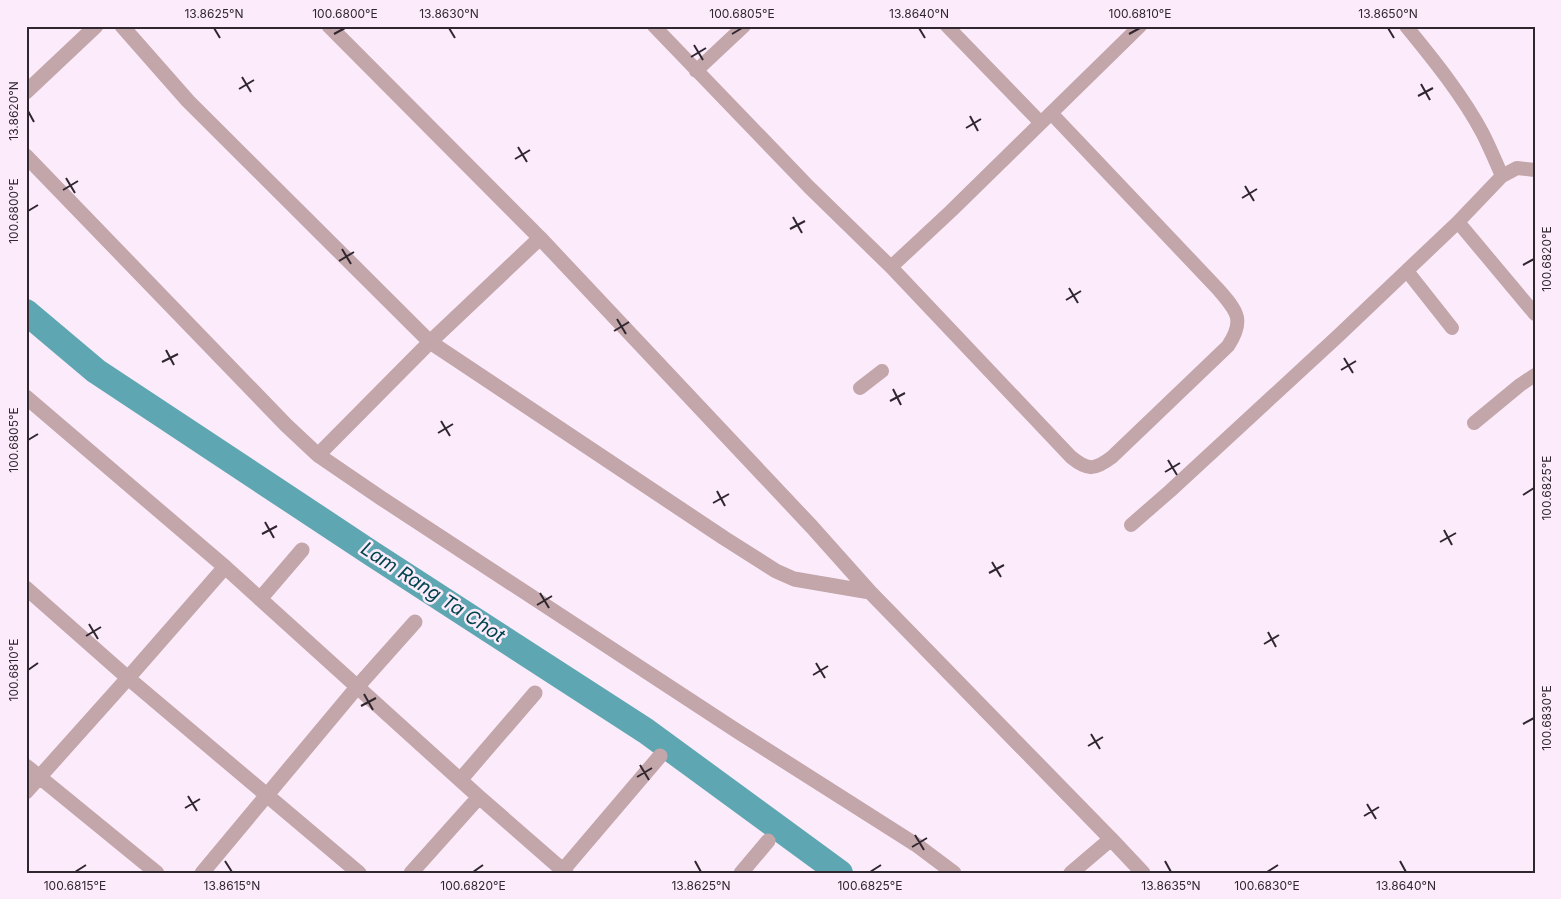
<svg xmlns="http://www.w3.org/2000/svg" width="1561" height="899" font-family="Inter,sans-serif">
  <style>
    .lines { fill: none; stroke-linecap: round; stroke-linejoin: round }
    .canal { stroke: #5ea7b2; stroke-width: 26 }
    .lane { stroke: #c2a6aa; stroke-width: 14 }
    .street { stroke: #c2a6aa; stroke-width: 15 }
    .ticks { fill: none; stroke: #302630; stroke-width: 2 }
    .labels { text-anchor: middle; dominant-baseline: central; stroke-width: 5; stroke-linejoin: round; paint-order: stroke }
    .water-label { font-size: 19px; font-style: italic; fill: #00454e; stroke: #fcecfb }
    .neatline { fill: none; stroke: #302630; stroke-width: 2 }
    .ticks-label { font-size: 12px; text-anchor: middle; fill: #302630 }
  </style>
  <rect width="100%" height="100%" fill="#fcecfb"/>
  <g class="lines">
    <path class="canal" d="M26 312 96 371 371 553 646 731 840 873"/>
    <path class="lane" d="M654 26 809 187 891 267 1071 457C1088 471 1095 470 1112 457L1228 346C1246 319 1236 310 1217 288L1051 113
      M947 26 1041 123
      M1406 26C1433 59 1463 96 1483 134 1490 148 1496 162 1502 176
      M696 71 744 26
      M1458 222 1535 314
      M891 267 951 211 1140 26
      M1407 271 1452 328
      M860 388 882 371
      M1474 423 1520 385 1535 375
      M1131 525 1170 491 1338 336 1458 222 1502 176 1517 168 1535 170"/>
    <path class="street" d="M122 26 188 101 430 342 724 538 776 571 794 579 870 592
      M26 92 96 26
      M26 156 286 425 318 455 430 342 540 238 329 26
      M540 238 812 527 870 592 1111 839 1071 873
      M26 397 225 567 479 797 566 873
      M318 455 381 498 737 731 918 846 954 873
      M26 588 128 678 359 873
      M260 599 302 550
      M26 766 157 873
      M461 779 535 693
      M26 792 128 678 225 567
      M1111 839 1143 873
      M563 870 660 756
      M202 873 358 686 415 622
      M411 873 479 797
      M741 873 768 841"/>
  </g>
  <path class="ticks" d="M214 28 220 38M449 28 455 38M919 28 925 38M1388 28 1394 38M334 34 345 28M732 34 742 28M1129 34 1140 28M694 45 703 60M691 57 706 48M242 77 251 92M1421 84 1430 100M239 89 254 80M1418 96 1433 88M28 111 34 122M970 116 978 131M966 128 981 119M518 147 527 162M515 159 530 150M66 178 75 193M1245 186 1254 201M63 190 78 181M1242 198 1257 189M28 211 38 205M793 217 802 233M790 229 805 221M342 249 351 264M339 261 354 252M1523 265 1534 259M1069 288 1078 303M1066 300 1081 291M617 319 626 334M614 331 629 322M166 350 174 365M1344 358 1353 373M162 362 178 354M1341 370 1356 361M893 389 901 405M890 401 905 393M441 421 450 436M438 433 453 424M28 440 38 434M1168 460 1177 475M1165 472 1180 463M717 491 725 506M1523 495 1534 488M713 503 729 494M265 522 274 538M1444 530 1452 545M262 534 277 526M1440 542 1456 533M992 562 1001 577M989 573 1004 565M540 593 549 608M537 605 552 596M89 624 98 639M1268 632 1276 647M86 636 101 627M1264 644 1279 635M816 663 825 678M28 670 38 663M813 675 828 666M364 694 373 710M361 706 376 698M1523 724 1534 718M1091 734 1100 749M1088 746 1103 737M640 765 649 780M637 777 652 768M188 796 197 811M1367 804 1376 819M185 808 200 799M1364 816 1379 807M915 835 924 850M912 847 927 838M225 861 232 872M695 861 701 872M1165 861 1171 872M1400 861 1406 872M75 872 86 865M473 872 483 865M870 872 881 865M1267 872 1278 865"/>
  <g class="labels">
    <g class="water-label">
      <text transform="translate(433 592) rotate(33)">Lam Rang Ta Chot</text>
    </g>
  </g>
  <rect width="1561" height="899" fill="none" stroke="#fcecfb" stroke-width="55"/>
  <rect x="28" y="28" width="1506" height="844" class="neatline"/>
  <g class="ticks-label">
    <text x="214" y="18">13.8625°N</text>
    <text x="345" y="18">100.6800°E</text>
    <text x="449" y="18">13.8630°N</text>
    <text x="742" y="18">100.6805°E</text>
    <text x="919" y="18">13.8640°N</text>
    <text x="1140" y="18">100.6810°E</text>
    <text x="1388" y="18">13.8650°N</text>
    <text transform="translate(14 111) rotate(-90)" y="4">13.8620°N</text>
    <text transform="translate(14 211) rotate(-90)" y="4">100.6800°E</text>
    <text transform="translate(1547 259) rotate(-90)" y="4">100.6820°E</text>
    <text transform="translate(14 440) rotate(-90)" y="4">100.6805°E</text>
    <text transform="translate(1547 488) rotate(-90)" y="4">100.6825°E</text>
    <text transform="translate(14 670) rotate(-90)" y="4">100.6810°E</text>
    <text transform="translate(1547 718) rotate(-90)" y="4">100.6830°E</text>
    <text x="75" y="890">100.6815°E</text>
    <text x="232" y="890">13.8615°N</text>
    <text x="473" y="890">100.6820°E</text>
    <text x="701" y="890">13.8625°N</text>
    <text x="870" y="890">100.6825°E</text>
    <text x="1171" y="890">13.8635°N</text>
    <text x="1267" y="890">100.6830°E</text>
    <text x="1406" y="890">13.8640°N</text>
  </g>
</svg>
